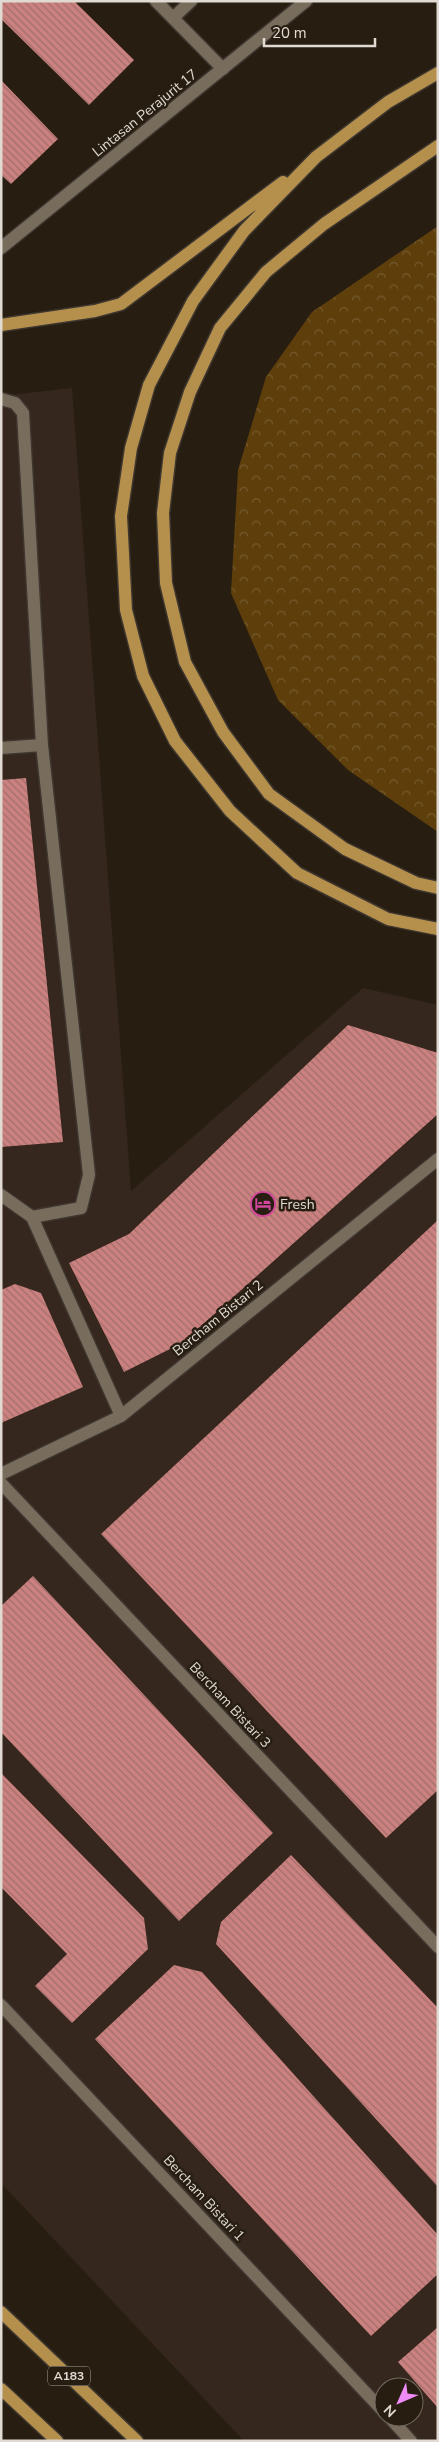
<svg xmlns="http://www.w3.org/2000/svg" width="439" height="2442" font-family="'Nunito Sans',sans-serif">
  <style>
    .commercial { fill: #35271d; fill-rule: evenodd }
    .forest { fill: url(#forest-crowns) }
    .building { fill: url(#building-back-hatch) }
    .lines { fill: none; stroke-linecap: round; stroke-linejoin: round }
    .lane-casing { stroke: #3e362f; stroke-width: 15 }
    .street-casing { stroke: #3e362f; stroke-width: 15 }
    .primary-casing { stroke: #3e362f; stroke-width: 15 }
    .lane { stroke: #786c5d; stroke-width: 12 }
    .street { stroke: #786c5d; stroke-width: 12 }
    .primary { stroke: #b5904c; stroke-width: 12 }
    .labels { text-anchor: middle; dominant-baseline: central; stroke-width: 5; stroke-linejoin: round; paint-order: stroke }
    .shield { fill: #271e11; stroke: #a8a298; stroke-width: 1 }
    .shield-label { font-size: 12px; font-weight: bold; fill: #e0dad2 }
    .street-label { font-size: 14px; fill: #e0dad2; stroke: #271e11 }
    .poi-label { font-size: 14px; fill: #e0dad2; stroke: #271e11; text-anchor: start }
  </style>
  <defs>
    <pattern id="forest-crowns" width="20" height="18" patternUnits="userSpaceOnUse" patternTransform="scale(1.25)"><rect width="20" height="18" fill="#5e3f0b"/><path d="M2 6a3 3 0 1 1 6 0M12 15a3 3 0 1 1 6 0" fill="none" stroke="#755a2e"/></pattern>
    <pattern id="building-back-hatch" width="6" height="6" patternUnits="userSpaceOnUse" patternTransform="scale(1.25)"><rect width="6" height="6" fill="#ca817f"/><path d="M-1 5l2 2M0 0l6 6M5-1l2 2" fill="none" stroke="#a26e6c"/></pattern>
  </defs>
  <rect width="100%" height="100%" fill="#271e11"/>
  <path class="commercial" d="M72 388 131 1191 363 988 438 1005V2441H244L1 2183V396ZM384 2387H414V2417H384Z"/>
  <path class="forest" d="M438 226V832L348 770 278 700 231 593 238 470 266 377 312 312Z"/>
  <path class="building" d="M1 1H74L134 60 89 105 1 19Z
    M1 80 58 139 11 184 1 175Z
    M26 778 63 1142 1 1147V780Z
    M348 1025 438 1053V1114L182 1343 124 1372 69 1263 129 1234Z
    M438 1220V1790L386 1838 101 1534Z
    M15 1284 41 1293 83 1387 1 1423V1290Z
    M33 1576 273 1833 179 1921 1 1732V1606Z
    M1 1773 144 1918 148 1949 72 2023 35 1986 67 1954 1 1887Z
    M291 1855 438 2008V2187L216 1944 221 1922Z
    M174 1965 202 1972 438 2235V2274L371 2336 95 2039Z
    M438 2327V2408L398 2362Z"/>
  <g class="lines">
    <defs>
      <path id="lane" d="M1 399 15 403 23 413 42 745 89 1175 81 1208 32 1217
        M1 748 42 745"/>
      <path id="street" d="M156 1 223 69
        M173 18 191 1
        M1 248 306 1
        M1 1195 32 1217 121 1416
        M1 1474 121 1416 438 1159
        M1 1483 438 1947
        M1 2005 384 2412
        M389 2417 411 2441"/>
      <path id="primary" d="M438 73 388 102 316 157 244 231 193 301 149 385 131 448 121 516 126 610 143 676 175 741 230 811 297 873 388 919 438 929
        M438 146 324 224 266 272 220 328 190 392 170 453 163 513 166 583 185 662 223 732 269 794 345 849 416 883 438 888
        M1 325 95 311 121 304 283 182
        M1 2312 137 2441
        M1 2389 57 2441"/>
    </defs>
    <use href="#lane" class="lane-casing"/>
    <use href="#street" class="street-casing"/>
    <use href="#primary" class="primary-casing"/>
    <use href="#lane" class="lane"/>
    <use href="#street" class="street"/>
    <use href="#primary" class="primary"/>
  </g>
  <defs>
    <symbol id="hotel-ring" viewBox="-11 -11 22 22"><circle r="9.5" fill="#271e11" stroke="#d1479c" stroke-width="1.5"/><path d="M-6-4.5h1.5V1H6V5H4.5V3h-9V5H-6ZM-4 0a1.8 1.8 0 1 1 3.6 0ZM.5 0V-2.5h3Q6-2.5 6 0Z" fill="#d1479c"/></symbol>
  </defs>
  <g fill-rule="evenodd">
    <use href="#hotel-ring" x="249" y="1190" width="28" height="28"/>
  </g>
  <g class="labels">
    <rect class="shield" x="48" y="2366.5" width="42" height="19" rx="4"/>
    <g class="shield-label">
      <text x="69" y="2376">A183</text>
    </g>
    <g class="street-label">
      <text transform="translate(145 113) rotate(-39)">Lintasan Perajurit 17</text>
      <text transform="translate(218 1318) rotate(-39)">Bercham Bistari 2</text>
      <text transform="translate(230 1705) rotate(47)">Bercham Bistari 3</text>
      <text transform="translate(204 2198) rotate(47)">Bercham Bistari 1</text>
    </g>
    <g class="poi-label">
      <text x="280" y="1204">Fresh</text>
    </g>
  </g>
  <rect width="439" height="2442" fill="none" stroke="#e0dad2" stroke-width="5"/>
  <g transform="translate(399 2402) rotate(225)"><circle r="24" fill="#271e11" stroke="#71695e"/>
  <path d="M0-4L9 19L0 12L-9 19Z" fill="#ef8bf7"/>
  <text y="-8" font-size="14" font-weight="bold" text-anchor="middle" fill="#e0dad2">N</text>
  </g>
  <path d="M264 38v8h111v-8" fill="none" stroke="#e0dad2" stroke-width="2.5"/>
  <text x="272" y="38" font-size="15" fill="#e0dad2" stroke="#271e11" stroke-width="4" paint-order="stroke">20 m</text>
</svg>
